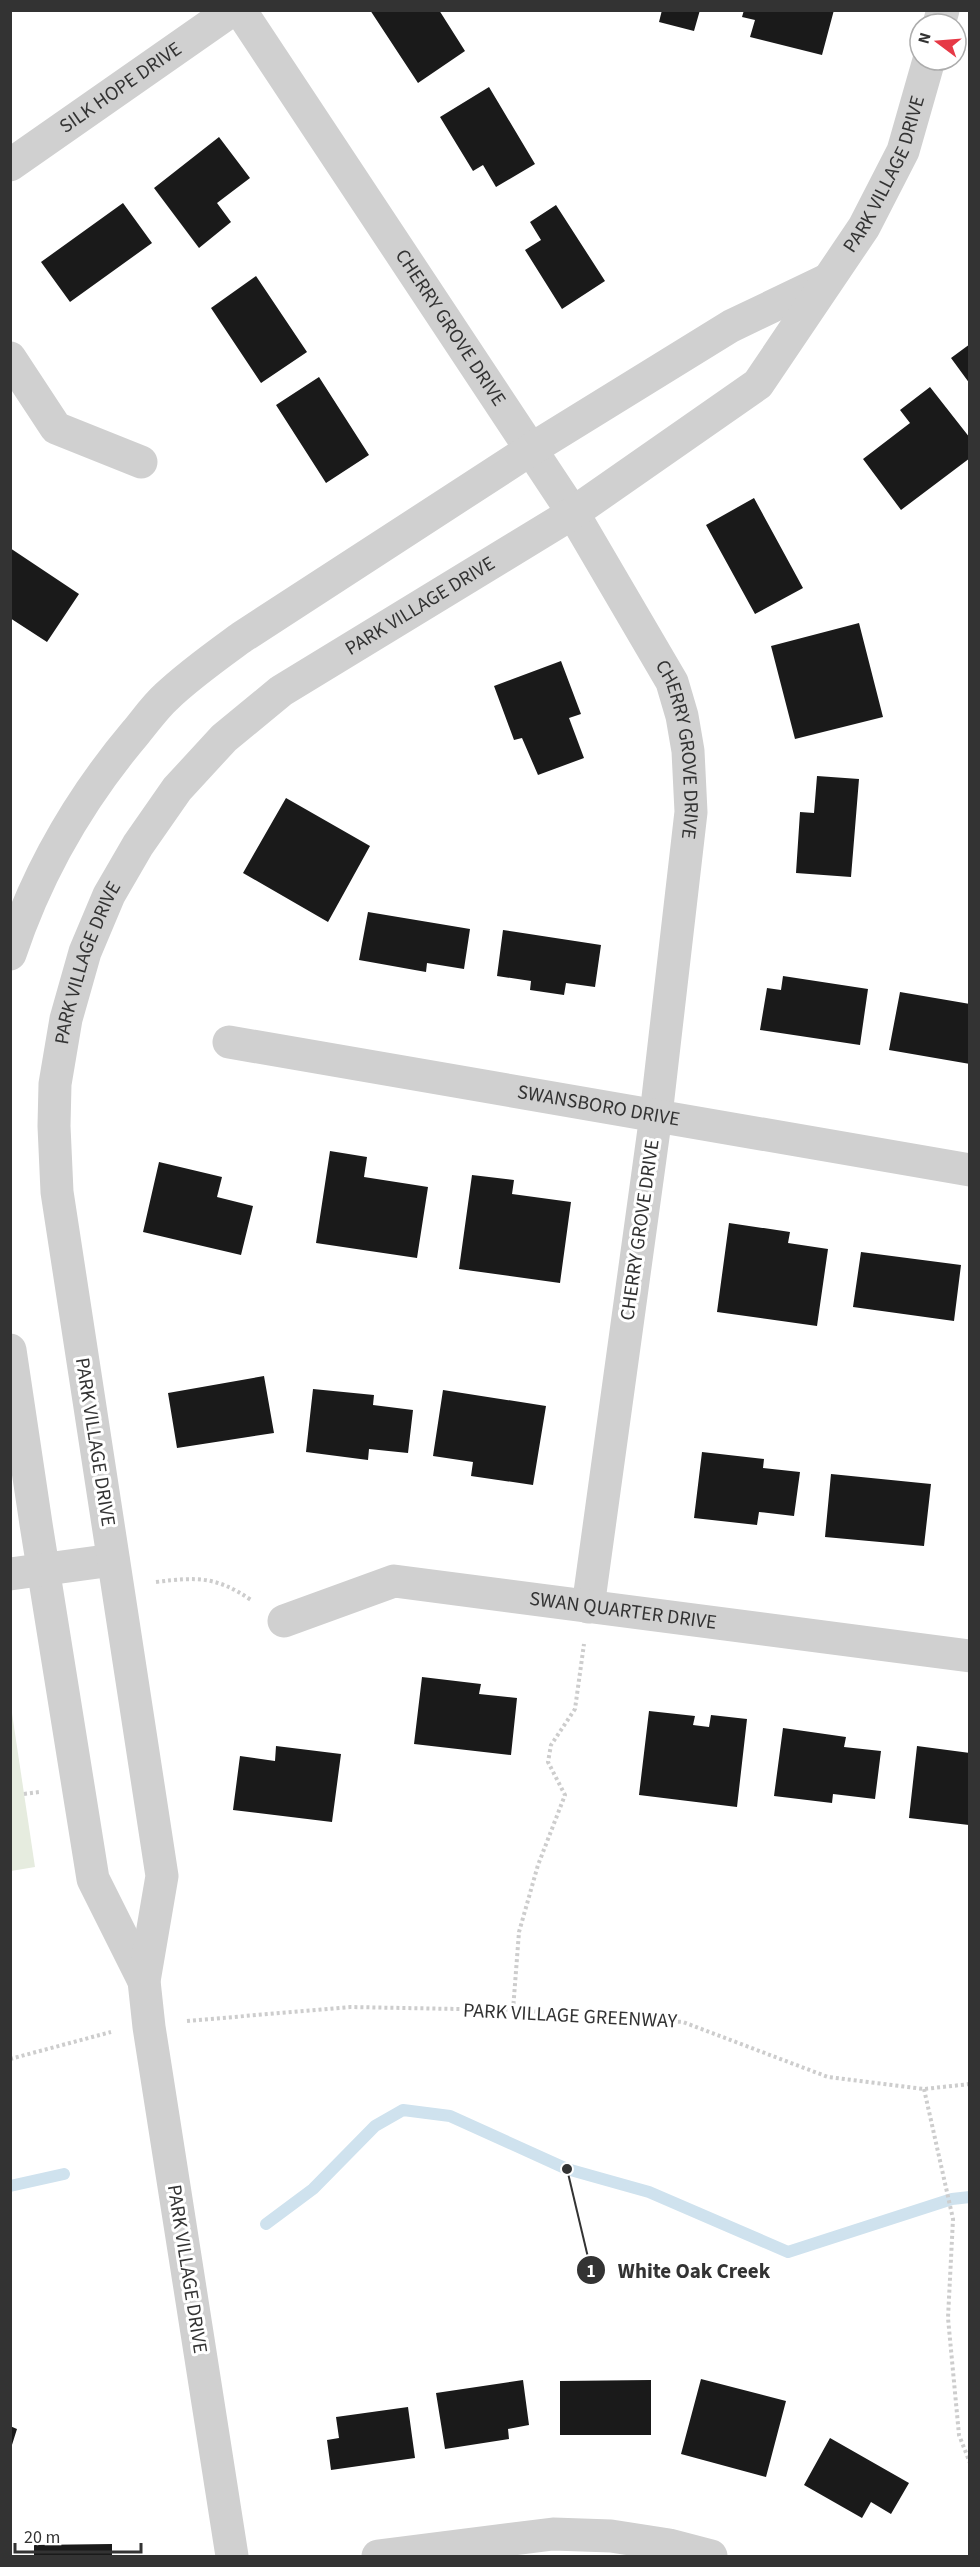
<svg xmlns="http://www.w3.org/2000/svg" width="980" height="2567" font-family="'Source Sans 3',sans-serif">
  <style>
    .green { fill: #e6ecdf }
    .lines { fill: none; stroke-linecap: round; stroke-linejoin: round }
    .stream { stroke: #cfe2ee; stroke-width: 12 }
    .building { fill: #1a1a1a }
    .path { stroke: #cdcdcd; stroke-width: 4; stroke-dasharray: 3 3; stroke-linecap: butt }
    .minor { stroke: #d0d0d0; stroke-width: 33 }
    .labels { text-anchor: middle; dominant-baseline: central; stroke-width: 6; stroke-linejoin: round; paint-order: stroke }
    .street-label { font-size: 20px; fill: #333; stroke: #fff }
    .leader { fill: none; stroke: #333; stroke-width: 2 }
    .callout-dot { fill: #333; stroke: #fff; stroke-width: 2 }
    .mark-label { font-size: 18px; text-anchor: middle; font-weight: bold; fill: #fff }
    .callout-label { font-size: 21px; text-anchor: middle; font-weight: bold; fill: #333; stroke: #fff; stroke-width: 6; stroke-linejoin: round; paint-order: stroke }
  </style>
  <rect width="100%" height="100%" fill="#fff"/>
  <path class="green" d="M10 1700 35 1867 11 1871H10Z"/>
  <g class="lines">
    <path class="stream" d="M10 2186 64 2174
      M266 2224 313 2189 375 2126 403 2110 450 2116 567 2169 649 2192 788 2252 952 2199 970 2197"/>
  </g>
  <path class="building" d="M370 10H439L465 51 418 83Z
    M662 10H700L694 31 659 22Z
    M744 10H834L822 55 750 37 755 20 742 17Z
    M489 87 535 164 496 187 483 165 473 171 440 117Z
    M219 137 250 178 217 203 231 222 199 248 154 188Z
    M123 203 152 243 70 302 41 262Z
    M556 205 605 281 562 309 525 250 541 240 530 222Z
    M256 276 307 352 261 383 211 308Z
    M970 344V384L951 358Z
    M319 377 369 455 326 483 276 405Z
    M930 387 970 438V458L901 510 863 459 910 423 900 410Z
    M754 498 803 588 755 614 706 525Z
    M10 548 79 594 47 642 10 618Z
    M859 623 883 717 795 739 771 646Z
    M561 661 581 714 569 718 584 758 538 775 522 738 514 740 494 686Z
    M817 776 859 779 851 877 796 873 800 812 814 813Z
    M286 798 370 846 328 922 243 873Z
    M368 912 470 929 464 969 427 963 426 972 359 960Z
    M503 930 601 945 595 987 566 983 564 995 530 990 531 981 497 976Z
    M783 976 868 989 860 1045 760 1030 767 988 781 990Z
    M900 992 970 1004V1064L889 1050Z
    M330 1151 367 1157 364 1177 428 1187 417 1258 316 1243Z
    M159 1162 222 1177 217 1197 253 1206 241 1255 143 1232Z
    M472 1175 514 1180 512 1194 571 1202 560 1283 459 1269Z
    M729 1223 790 1232 788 1243 828 1249 817 1326 717 1312Z
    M861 1252 961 1265 954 1321 853 1307Z
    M264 1376 274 1433 177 1448 168 1393Z
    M313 1389 374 1395 373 1405 413 1410 408 1453 369 1449 368 1460 306 1452Z
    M443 1390 546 1406 533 1485 471 1476 473 1462 433 1456Z
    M702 1452 764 1459 763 1468 800 1472 794 1516 759 1512 757 1525 694 1518Z
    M831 1474 931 1484 924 1546 825 1537Z
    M422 1677 481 1684 479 1694 517 1698 511 1755 414 1744Z
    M649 1711 695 1716 693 1725 709 1727 711 1715 747 1719 737 1807 639 1795Z
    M783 1728 846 1737 844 1747 881 1751 875 1799 833 1794 832 1803 774 1796Z
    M276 1746 341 1754 332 1822 233 1810 240 1756 275 1761Z
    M917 1746 970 1753 969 1825 909 1818Z
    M701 2379 786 2401 766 2477 681 2454Z
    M523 2380 529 2425 508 2429 509 2439 445 2449 436 2393Z
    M651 2380V2435H560V2381Z
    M408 2407 415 2458 331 2470 327 2440 339 2438 336 2417Z
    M10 2426 17 2429 11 2448H10Z
    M830 2438 909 2483 891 2514 871 2502 862 2518 804 2485Z
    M112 2544V2556H34V2545Z"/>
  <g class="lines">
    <path class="path" d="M156 1582C197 1577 216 1576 251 1600
      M24 1794 39 1792
      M513 2010 519 1932 538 1865 565 1795 548 1762 551 1745 575 1709 584 1644
      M187 2021 350 2007 513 2010 683 2022 828 2077 924 2089 970 2084
      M10 2059 111 2032
      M924 2089 953 2219 948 2318 959 2435 970 2463"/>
    <g class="minor">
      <path id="s1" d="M240 10 573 513 672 682 682 716 688 751 691 812 656 1115 588 1607"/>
      <path d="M939 24 943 10"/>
      <path id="s2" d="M10 165 232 10"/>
      <path d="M10 358 56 428 141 462"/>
      <path d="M10 954C37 873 81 797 136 732 146 720 155 707 166 697 189 675 216 656 242 637L530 450 731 326 825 281"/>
      <path id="s3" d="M229 1042 970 1170"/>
      <path d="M10 1350 36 1524 93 1879 144 1981"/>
      <path d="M10 1574 113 1560"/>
      <path id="s4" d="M284 1621 394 1581 970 1656"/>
      <path id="s5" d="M232 2556 149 2027 144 1981 162 1876 57 1192 54 1126 55 1084 66 1019 85 952 109 895 138 845 177 789 224 738 281 691 573 513 758 384 864 227 903 151 929 60"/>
      <path d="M378 2556 553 2534 611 2536 669 2545 711 2556"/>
    </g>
  </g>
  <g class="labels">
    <g class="street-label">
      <text stroke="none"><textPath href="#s2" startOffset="135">SILK HOPE DRIVE</textPath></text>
      <text stroke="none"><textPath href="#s5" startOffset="2769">PARK VILLAGE DRIVE</textPath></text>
      <text stroke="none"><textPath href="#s1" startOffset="381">CHERRY GROVE DRIVE</textPath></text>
      <text stroke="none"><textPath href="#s5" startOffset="2118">PARK VILLAGE DRIVE</textPath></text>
      <text stroke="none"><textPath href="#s1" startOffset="867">CHERRY GROVE DRIVE</textPath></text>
      <text stroke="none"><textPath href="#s5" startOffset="1614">PARK VILLAGE DRIVE</textPath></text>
      <text stroke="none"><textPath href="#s3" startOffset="375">SWANSBORO DRIVE</textPath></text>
      <text transform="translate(640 1230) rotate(-82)">CHERRY GROVE DRIVE</text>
      <text transform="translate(95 1442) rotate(81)">PARK VILLAGE DRIVE</text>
      <text stroke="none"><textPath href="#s4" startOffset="348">SWAN QUARTER DRIVE</textPath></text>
      <text transform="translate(570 2016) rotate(3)">PARK VILLAGE GREENWAY</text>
      <text transform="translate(187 2269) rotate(81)">PARK VILLAGE DRIVE</text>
    </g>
  </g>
  <path class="leader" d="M567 2169L591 2270"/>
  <g class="callout-dot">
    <circle cx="567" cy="2169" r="6"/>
    <circle cx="591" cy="2270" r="15"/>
  </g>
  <g class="mark-label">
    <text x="591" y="2277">1</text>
  </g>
  <g class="callout-label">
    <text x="694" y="2278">White Oak Creek</text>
  </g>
  <rect width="980" height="2567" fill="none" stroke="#333333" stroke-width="24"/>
  <g transform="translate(938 42) rotate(286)"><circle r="28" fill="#ffffff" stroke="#adadad" stroke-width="1.5"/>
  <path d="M0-4.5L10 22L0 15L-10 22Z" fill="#e63946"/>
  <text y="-9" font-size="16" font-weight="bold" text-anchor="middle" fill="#333333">N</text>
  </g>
  <path d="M15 2543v9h126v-9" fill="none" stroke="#333333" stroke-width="3"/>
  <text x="24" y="2543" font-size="18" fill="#333333" stroke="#ffffff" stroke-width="4.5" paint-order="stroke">20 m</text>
</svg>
